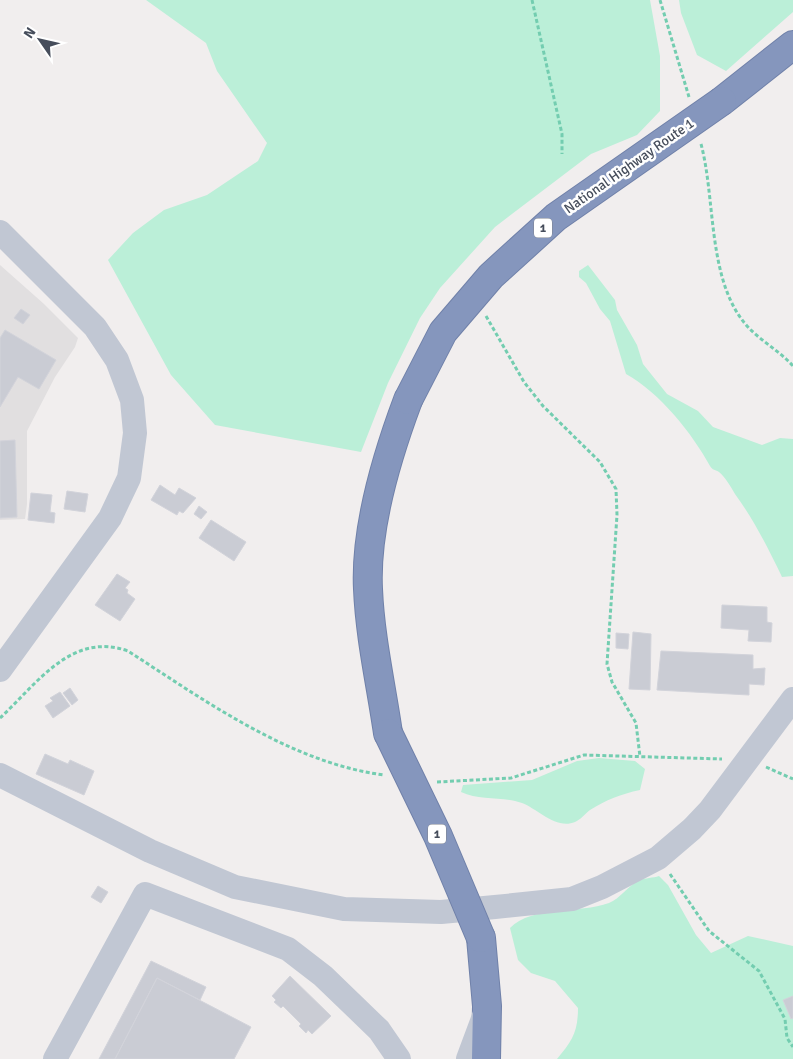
<svg xmlns="http://www.w3.org/2000/svg" width="793" height="1059" font-family="Signika,sans-serif">
  <style>
    .education { fill: #e1dfe0 }
    .green { fill: #bbefd8 }
    .building { fill: #caccd4; stroke: #d2d3da }
    .lines { fill: none; stroke-linecap: round; stroke-linejoin: round }
    .highway-casing { stroke: #7081a9; stroke-width: 30 }
    .path { stroke: #73cdb0; stroke-width: 3; stroke-dasharray: 4 2.5; stroke-linecap: butt }
    .minor { stroke: #c1c7d3; stroke-width: 24 }
    .highway { stroke: #8596bd; stroke-width: 28 }
    .highway-bridge-casing { stroke: #7081a9; stroke-width: 30; stroke-linecap: butt }
    .highway-bridge { stroke: #8596bd; stroke-width: 28 }
    .labels { text-anchor: middle; dominant-baseline: central; stroke-width: 5; stroke-linejoin: round; paint-order: stroke }
    .shield { fill: #fff; stroke: #7e828c; stroke-width: 1 }
    .shield-label { font-size: 12px; font-weight: bold; fill: #464d5b }
    .street-label { font-size: 14px; fill: #464d5b; stroke: #fff }
  </style>
  <rect width="100%" height="100%" fill="#f1eeee"/>
  <path class="education" d="M0 265 44 304 78 338 75 347 55 377 27 431V504L25 519 0 520Z"/>
  <path class="green" d="M146 0H650L660 56V111L637 135 591 154 495 227 440 288 420 318 388 383 361 452 215 425 171 375 108 260 133 233 164 210 207 195 258 161 267 143 217 71 206 43Z
    M679 0H793V12L726 71 697 55 681 13Z
    M588 265 615 300 617 310 637 345 643 364 667 394 698 411 713 427 762 445 780 438 793 439V576L782 577C768 548 754 520 735 494 731 487 725 477 719 472 716 470 712 470 710 466 692 433 660 393 626 374L610 321 600 309 586 283 579 277V271Z
    M599 758 635 761 645 769 640 790C621 794 606 800 590 810 585 814 580 820 575 822 556 830 538 809 522 803 502 796 480 801 461 792L463 785 532 780 577 761Z
    M659 876 668 885 696 935 711 953 748 936 793 946V1059H557C572 1041 578 1032 578 1008L555 981 531 973 518 960 510 928C533 905 579 914 609 903 620 899 628 885 640 880 645 878 653 878 659 876Z"/>
  <path class="building" d="M21 309 30 315 23 324 14 318Z
    M5 330 56 360 39 389 18 377 0 407V338Z
    M15 440 17 517 0 518V441Z
    M160 485 175 495 179 488 196 498 183 513 179 511 177 515 151 500Z
    M67 491 88 494 85 512 64 509Z
    M31 493 52 495 50 512 55 513 54 523 28 520Z
    M199 506 207 512 201 519 194 514Z
    M211 520 246 542 234 561 199 538Z
    M117 574 130 582 125 588 128 590 127 593 135 599 120 621 95 605Z
    M722 605 767 607V622L772 623 771 642 748 641 749 630 721 628Z
    M633 632 651 634 650 690 629 689Z
    M616 633 629 634 628 649 616 648Z
    M661 651 753 655V669L765 668 764 685 749 684V695L657 690Z
    M70 688 78 700 72 705 63 693Z
    M60 692 70 706 53 718 45 706 53 701 50 698Z
    M45 754 68 764 70 760 94 771 84 795 36 774Z
    M98 886 108 892 101 903 91 897Z
    M151 961 206 987 200 1000 157 978 115 1059H99Z
    M290 976 331 1016 312 1034 308 1030 306 1033 299 1026 301 1024 283 1006 281 1008 274 1002 276 1000 272 996Z
    M157 978 251 1027 234 1059H115Z
    M793 996V1018L791 1019 783 1000Z"/>
  <g class="lines">
    <defs>
      <path id="highway" d="M722 101 793 45
        M388 733C381 685 370 637 368 589 365 528 387 456 408 400
        M481 938 487 1006 486 1059"/>
    </defs>
    <use href="#highway" class="highway-casing"/>
    <path class="path" d="M532 0 562 134V154
      M660 0 689 97
      M701 144C715 196 708 271 740 317 754 338 777 348 793 366
      M486 316 524 382 543 406 600 462 616 489 617 515 607 664 612 682 636 723 640 757
      M0 718C37 684 71 631 128 651 204 700 291 763 384 775
      M766 767 793 779
      M437 782 511 778 584 755 722 759
      M670 874 709 931 759 971 785 1019 787 1038 793 1047"/>
    <path class="minor" d="M0 232 95 327 117 360 132 400 135 433 129 478 110 518 0 670
      M0 775 150 851 235 887 344 909 441 912 495 907 572 899 602 887 658 858 692 829 710 810 793 699
      M55 1059 145 894 288 949 323 976 379 1030 399 1059
      M468 1059 484 1016"/>
    <use href="#highway" class="highway"/>
    <defs>
      <path id="highway-bridge" d="M408 400 443 332 491 276 556 217 722 101
        M388 733 438 836 481 938"/>
    </defs>
    <use href="#highway-bridge" class="highway-bridge-casing"/>
    <use href="#highway-bridge" class="highway-bridge"/>
  </g>
  <g class="labels">
    <g class="shield">
      <rect x="534" y="218.5" width="18" height="19" rx="4"/>
      <rect x="428" y="824.5" width="18" height="19" rx="4"/>
    </g>
    <g class="shield-label">
      <text x="543" y="228">1</text>
      <text x="437" y="834">1</text>
    </g>
    <g class="street-label">
      <text transform="translate(629 166) rotate(-35)">National Highway Route 1</text>
    </g>
  </g>
  <g transform="translate(40 40) rotate(304)" stroke="#ffffff" stroke-width="4" paint-order="stroke">
  <path d="M0-4L9 19L0 12L-9 19Z" fill="#464d5b"/>
  <text y="-8" font-size="14" font-weight="bold" text-anchor="middle" fill="#464d5b">N</text>
  </g>
</svg>
